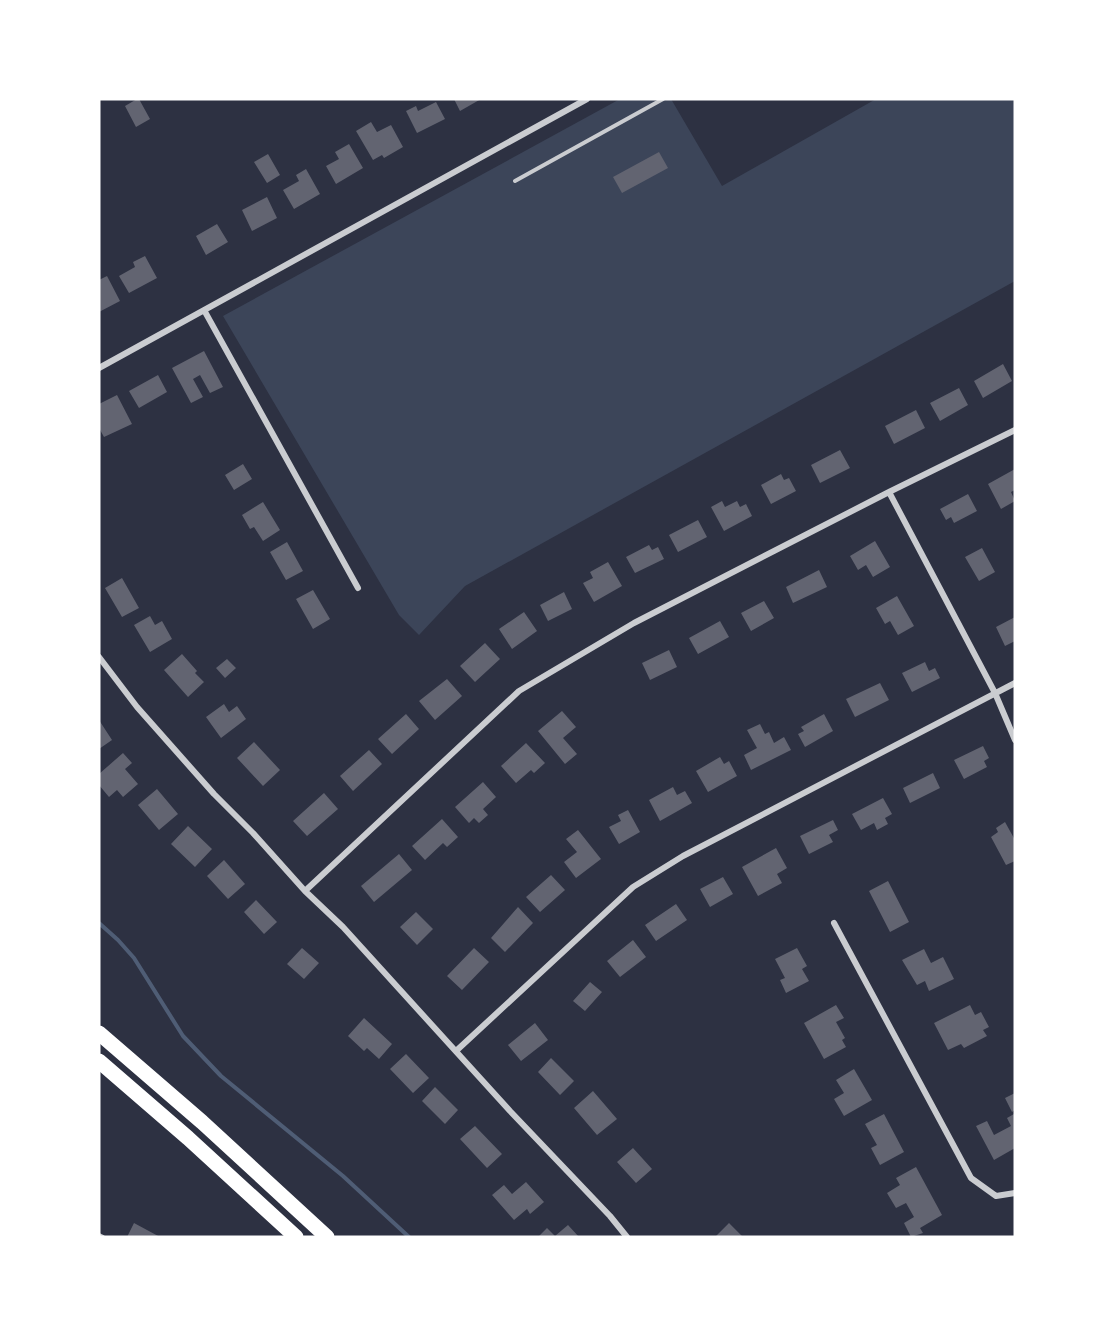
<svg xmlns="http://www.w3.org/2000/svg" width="1114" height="1336" font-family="'Open Sans',sans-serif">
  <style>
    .green { fill: #3c4559 }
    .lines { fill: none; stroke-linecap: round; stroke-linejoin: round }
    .stream { stroke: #4f5d75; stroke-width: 4 }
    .building { fill: #626471 }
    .service { stroke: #caccd0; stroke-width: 4 }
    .minor { stroke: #caccd0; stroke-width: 6 }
    .motorway { stroke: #fff; stroke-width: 15 }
  </style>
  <rect width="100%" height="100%" fill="#2d3142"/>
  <path class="green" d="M620 99H671L722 186 876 99H1015V281L465 586 419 635 399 615 223 316Z"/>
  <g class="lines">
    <path class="stream" d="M99 923 118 940 134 958 183 1036 221 1076 343 1176 409 1237"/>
  </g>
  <path class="building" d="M137 99H139L150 119 136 127 125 106Z
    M454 99H481L460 111Z
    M436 102 445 119 417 133 406 111 416 106 418 111Z
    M371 122 377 132 391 125 403 147 384 158 382 155 373 160 356 131Z
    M349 144 363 168 336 184 326 166 339 159 335 152Z
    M659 152 668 168 622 193 613 177Z
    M268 154 280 175 267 183 254 162Z
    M306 169 320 194 294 209 283 190 299 181 296 175Z
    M267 197 277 218 252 231 242 210Z
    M217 224 228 242 206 255 196 236Z
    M145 256 157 278 129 293 119 276 135 267 133 262Z
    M107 276 120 301 99 312V280Z
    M204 351 223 387 210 393 200 375 193 379 203 397 191 403 172 368Z
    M1003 364 1012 381 983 398 974 381Z
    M158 375 167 392 139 408 129 391Z
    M959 388 968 405 940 421 930 403Z
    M117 395 132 424 104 437 99 428V404Z
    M916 410 925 428 894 444 885 426Z
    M840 450 850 468 820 483 811 465Z
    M243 464 252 479 234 490 225 475Z
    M1015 469V490L1011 492 1015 501 1001 509 988 484Z
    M781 474 784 480 789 478 796 491 771 504 761 485Z
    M968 494 977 511 954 523 951 517 946 520 940 509Z
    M722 501 725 507 737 501 740 507 746 504 752 516 724 531 711 507Z
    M263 502 280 530 263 541 254 527 250 529 242 515Z
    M698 520 707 537 678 552 669 535Z
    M875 541 890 567 873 577 866 565 858 570 850 556Z
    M287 542 303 571 286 580 270 552Z
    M649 545 652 550 658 547 664 559 635 573 626 557Z
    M982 548 995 572 979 581 965 557Z
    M608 562 622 586 594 602 583 583 593 578 590 572Z
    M819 570 827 587 793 603 786 587Z
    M122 578 139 608 122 617 105 588Z
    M313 590 330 619 313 629 296 599Z
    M564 592 572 609 548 621 540 605Z
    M897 596 914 626 898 635 890 621 885 624 876 608Z
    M764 601 774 618 751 631 741 613Z
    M524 612 537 631 512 649 499 629Z
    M150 616 155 625 162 621 172 639 150 652 134 625Z
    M1015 617V641L1005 646 996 627Z
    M720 621 729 637 698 654 689 638Z
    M485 643 500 659 475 682 460 666Z
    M669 650 677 667 650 680 642 663Z
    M182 654 197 671 195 673 204 682 188 697 164 670Z
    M227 659 236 668 225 678 216 668Z
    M925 662 929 671 935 668 940 678 912 692 902 673Z
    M447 679 462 696 435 720 419 701Z
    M880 683 889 700 855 717 846 699Z
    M224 704 229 712 237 706 246 719 221 738 206 717Z
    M562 711 576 727 563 738 577 754 565 764 538 731Z
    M406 714 419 729 392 754 378 739Z
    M824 714 833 731 805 747 798 734 804 731 801 727Z
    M99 720 112 740 99 749Z
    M760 724 765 734 769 732 774 743 784 737 791 750 751 770 744 755 757 748 747 730Z
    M254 742 280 770 263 786 237 758Z
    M526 743 545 763 534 773 531 770 516 783 501 766Z
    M983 746 989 758 984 761 987 767 964 779 954 760Z
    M369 750 382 764 353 791 340 776Z
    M123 753 132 763 125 769 138 784 123 797 117 790 109 797 99 785V774Z
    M720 757 724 764 729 761 737 776 708 792 696 771Z
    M933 773 940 788 910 803 903 788Z
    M483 782 496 797 483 809 488 815 479 823 474 818 469 823 455 807Z
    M673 787 677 795 685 791 692 803 660 821 649 800Z
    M157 789 178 814 159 830 138 805Z
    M324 793 338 809 307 836 293 821Z
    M883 798 892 814 885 818 888 824 877 830 874 823 861 830 852 814Z
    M628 810 640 832 619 844 609 827 621 821 618 815Z
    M442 819 458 837 447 847 443 843 425 860 412 846Z
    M833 820 838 830 829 835 833 842 809 854 800 836Z
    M1005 822 1015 840V861L1006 865 991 837 998 832 996 828Z
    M188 826 212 849 195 867 171 844Z
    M578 830 601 859 576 878 564 862 577 852 566 839Z
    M776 848 787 868 777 874 782 883 758 896 742 867Z
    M399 854 412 870 374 902 361 886Z
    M224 860 245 884 228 899 207 876Z
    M551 875 565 890 540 912 526 897Z
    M723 877 733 894 710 907 700 889Z
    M888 881 909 922 890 932 869 891Z
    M256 900 277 922 264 934 244 912Z
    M676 904 687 920 656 941 645 925Z
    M518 907 533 923 505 952 491 938Z
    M416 912 433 929 417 945 400 927Z
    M633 940 646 957 620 977 607 961Z
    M302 948 319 963 304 979 287 964Z
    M474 948 489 962 462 990 447 976Z
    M797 948 807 966 802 969 809 981 786 993 780 980 785 978 775 959Z
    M924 949 931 963 943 957 954 979 929 991 925 981 917 985 902 960Z
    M590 982 602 992 585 1011 573 1001Z
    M836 1005 844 1018 836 1022 845 1038 842 1040 846 1047 824 1059 804 1023Z
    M970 1005 975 1015 981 1012 989 1027 983 1030 987 1036 964 1048 961 1044 948 1050 934 1023Z
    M364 1018 392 1044 379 1059 367 1048 364 1051 348 1036Z
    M535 1023 548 1040 521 1061 508 1045Z
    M406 1054 429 1078 413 1093 390 1069Z
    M551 1058 574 1081 560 1095 538 1072Z
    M854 1069 872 1100 844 1116 834 1099 844 1093 836 1080Z
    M435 1087 458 1110 445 1124 422 1101Z
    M593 1091 617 1119 597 1135 574 1108Z
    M1015 1093V1110L1012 1112 1005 1098Z
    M884 1114 904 1152 880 1165 871 1148 877 1145 865 1124Z
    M1014 1114 1015 1148 994 1160 976 1126 987 1121 994 1135 1011 1126 1007 1118Z
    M475 1126 502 1154 487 1168 460 1139Z
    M633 1148 652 1169 636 1183 617 1162Z
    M916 1167 942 1215 920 1228 923 1233 911 1237 904 1223 914 1217 906 1203 896 1208 887 1193 900 1185 896 1178Z
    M526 1182 544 1202 530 1214 527 1209 514 1220 492 1195 504 1185 512 1194Z
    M134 1223 160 1237H127Z
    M729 1223 743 1237H715Z
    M568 1225 579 1237H538L547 1228 555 1236Z"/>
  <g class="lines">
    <path class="service" d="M515 181 663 99
      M99 1235 103 1237"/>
    <path class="minor" d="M204 310 358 588
      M99 368 587 99
      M889 492 995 693 1015 740
      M99 657 137 707 214 794 253 833 305 891 343 927 510 1111 610 1216 627 1237
      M305 891 519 691 634 623 889 492 1015 430
      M834 923 971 1178 996 1196 1015 1193
      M456 1051 633 887 683 856 1015 683"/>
    <path class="motorway" d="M99 1033 202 1122 327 1237
      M99 1061 188 1138 296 1237"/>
  </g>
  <rect width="1114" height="1336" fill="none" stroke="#ffffff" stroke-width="201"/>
</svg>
